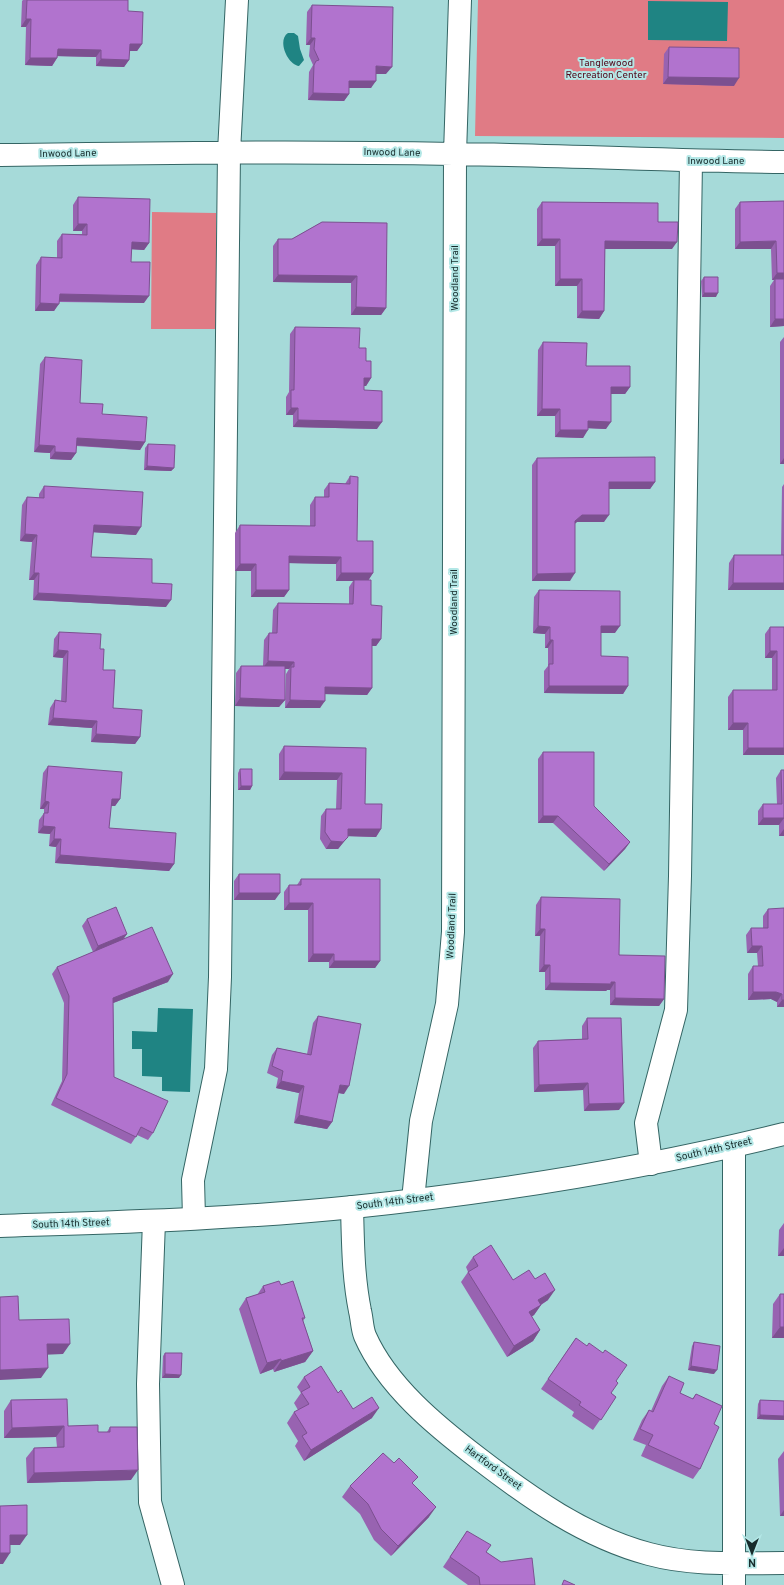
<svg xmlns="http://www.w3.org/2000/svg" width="784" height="1585" font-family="Overpass,sans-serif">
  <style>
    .green { fill: #e07b85 }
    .water { fill: #1f8483 }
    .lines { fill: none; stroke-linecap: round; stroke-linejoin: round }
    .minor-casing { stroke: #346564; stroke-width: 24 }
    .major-casing { stroke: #346564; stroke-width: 24 }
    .minor { stroke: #fff; stroke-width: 22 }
    .major { stroke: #fff; stroke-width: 22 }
    .wall { fill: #9863b1 }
    .shaded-wall { fill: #7c5090 }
    .building { fill: #b173ce; stroke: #7c5090 }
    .labels { text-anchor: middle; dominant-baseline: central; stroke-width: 4; stroke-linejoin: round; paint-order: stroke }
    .park-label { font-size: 10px; fill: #53071a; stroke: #b3e7e6 }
    .street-label { font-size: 10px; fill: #172c2c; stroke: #b3e7e6 }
  </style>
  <rect width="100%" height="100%" fill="#a6dad9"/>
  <path class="green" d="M478 0H784V138L475 136Z
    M152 212 216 213V329H151Z"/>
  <path class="water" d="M648 1 728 2 727 41 648 40Z
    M288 33H294L298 36 300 49 304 60 299 66C287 64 277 40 288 33Z
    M158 1008 193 1009 190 1092 162 1091V1077L142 1076V1049H132V1031L157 1032Z"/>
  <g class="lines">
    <defs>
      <path id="minor" d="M0 155C151 153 302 151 453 154 563 155 674 161 784 162
        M734 1147V1585
        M651 1164 646 1123 676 1010 680 876 691 161
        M413 1200 421 1121 447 1004 453 932 455 154 460 0
        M352 1207C353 1243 353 1276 360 1311 362 1319 362 1329 365 1336 387 1386 436 1426 478 1458 530 1498 585 1537 649 1554 693 1566 739 1563 784 1563
        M194 1218 193 1180 216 1069 220 977 229 152 237 0
        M154 1221 148 1384 150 1502 173 1585"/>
      <path id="major" d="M0 1226C118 1222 236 1219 353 1207 498 1192 642 1169 784 1134"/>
    </defs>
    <use href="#minor" class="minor-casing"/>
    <use href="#major" class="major-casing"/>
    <use href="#minor" class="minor"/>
    <use href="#major" class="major"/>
  </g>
  <path class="wall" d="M23 0H128V11L142 44 137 51H129V60L124 67 96 66V57L57 56V58L52 66 25 65 26 27H21L22 1Z
    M312 5 386 74H376L371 88H349V94L344 101 308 100 309 72 313 65 309 56 310 45H306L307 12Z
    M669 47 734 86 663 84 664 54Z
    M78 197 149 243 144 250 131 249V262L144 303 59 302 54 311H35L36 265 41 257 57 258V241L62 234H82V231H73V205Z
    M784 201V326L770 327V286L774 280H772L771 249H735V209L740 202Z
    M542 202 658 222 672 249H605L604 311 599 319 577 318V286H555V246H537V209Z
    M322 222 386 308 381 315H351V283L273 282V246L278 239H292Z
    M704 277 716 297H702L701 281Z
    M295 327 359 348 366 361 371 378 366 386H364V390L377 429 293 427V415H286V397L289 392 290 334Z
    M784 337V464H780V342Z
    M543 342 586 366 630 387 625 394H611L606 429 588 428 583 438 555 437V416H537L538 350Z
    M45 357 80 403 145 442 140 450 76 446V453L71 460 50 459V453L34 452 40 364Z
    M148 444 174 468 171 471 144 470 145 448Z
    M537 458 655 482 650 489H609L604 522H577L575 523 570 581H532V465Z
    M350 476 357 541 373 573 368 580 371 605 381 639 376 646H372V688L367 695 325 694 320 708H285L286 674 289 669H285V700L279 707 235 706 236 673 241 666H263L264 640 269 633H272L273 610 278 603 349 604V587L353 581H336V564L289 563V590L284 597H251V571H235V533L240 525 310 526V505L315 497H324V490L329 483 345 484Z
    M784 484V590H728L729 563 734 555H781L782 487Z
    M44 486 136 535 93 532 91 557 152 583 166 607 33 600 34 580H29L32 542 20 541 22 505 27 497 39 498V494Z
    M539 590 615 633H601V656L628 686 623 694 544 693V671L548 666V648H545V634L533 633 534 597Z
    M770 627H784V755H743V730H728V697L733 690H772V658H765V634Z
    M59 632 100 649 103 670 113 708 140 737 135 744 91 742 92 728 48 725 50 708 55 700 61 701 63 658 53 657 54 639Z
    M284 746 366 748 365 804 381 829 376 837 348 836 338 849H326L320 839 321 816 326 809H336L337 780H279V754Z
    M543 752 594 806 630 842 625 849 604 871 553 823H538V759Z
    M48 766 120 799 115 806H111L109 828 174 864 169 871 55 863 56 847 49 846 50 834 38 833 39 820 44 813V809H40L43 773Z
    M240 769 252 786 250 790H238V773Z
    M781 770H784V836H779V825H758V811L763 804H777L776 778Z
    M239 874 275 900H234V881Z
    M301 879 380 961 375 968H329V962H308V910H284V892L289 885H297Z
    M541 897 619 955 664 999 659 1006 610 1005V990H607L606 991 545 990V972H539L540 936H535L536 905Z
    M768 909 784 1007H777V1002L771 999 748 1000V974L753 966H758L757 953H747L746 935 751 928H763V916Z
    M87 919 127 934 123 939 168 982 113 1003 114 1077 153 1133 148 1140 137 1135 131 1144 51 1105 62 1081 64 1003 52 974 57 967 93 952 82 926Z
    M318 1016 344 1094 338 1093 332 1122 327 1129 294 1123 299 1093 276 1088 278 1078 267 1073 272 1055 277 1048 307 1054 313 1023Z
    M587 1018 619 1110 584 1111 583 1090 534 1092 533 1048 538 1041 582 1039V1026Z
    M784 1223V1256H778L779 1230Z
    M473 1257 548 1300 541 1305 534 1315 531 1317 540 1330 533 1341 507 1357 461 1282 468 1272 466 1267Z
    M281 1285 305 1318 303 1321 313 1351 305 1362 274 1372 273 1369 260 1374 239 1309 246 1298 257 1295 263 1286Z
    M780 1294 784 1338H772L773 1304Z
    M576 1338 616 1381 611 1393 616 1397 593 1430 572 1416 574 1412 541 1389Z
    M694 1342 714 1374 688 1370 692 1346Z
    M165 1353 179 1378H162L163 1356Z
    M669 1376 680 1393 692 1399 696 1394 714 1424 700 1469 693 1479 641 1456 646 1445 633 1440 642 1420 649 1410 651 1411 662 1386Z
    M304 1377 338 1393 353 1409 372 1418 304 1461 295 1446 298 1441 287 1423 294 1412 298 1410 294 1403 301 1393 297 1387Z
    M11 1400 68 1426 98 1432H107L110 1427 131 1480 27 1483 26 1458 34 1448 57 1447 56 1437 4 1438V1411Z
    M760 1400 784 1401V1420L757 1419 758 1404Z
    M784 1451V1516H780L778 1459Z
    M413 1484 429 1517 391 1556 374 1540 360 1514 342 1497 350 1486Z
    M467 1531 486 1552 535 1585H468L443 1567Z"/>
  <path class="shaded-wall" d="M26 19H31L26 27H21Z
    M311 38H315L310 45H306Z
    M130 44H142L137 51H125Z
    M58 49 101 50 96 57 53 56Z
    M30 58H57L52 66 25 65Z
    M101 59 129 60 124 67 96 66Z
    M376 66 392 67 386 74H371Z
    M668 77 739 78 734 86 663 84Z
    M349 81H376L371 88H344Z
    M313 93 349 94 344 101 308 100Z
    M78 224H87L82 231H73Z
    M542 239H560L555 246H537Z
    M605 241 677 242 672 249H600Z
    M776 241 771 249H735L740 242Z
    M132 242 149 243 144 250 127 249Z
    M777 273H784V280L775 279 774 280H772Z
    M278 275 357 276 351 283 273 282Z
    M560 279H582L577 286H555Z
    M704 293H718L716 297H702Z
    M60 294 149 296 144 303 55 301Z
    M40 303 59 304 54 311H35Z
    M356 307 386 308 381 315H351Z
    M582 311H604L599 319 577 318Z
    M775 319H784V326L770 327Z
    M364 378H371L366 386H359Z
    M611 387H630L625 394H606Z
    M291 408H298L293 415H286Z
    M542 409H560L555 416H537Z
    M298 420 382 422 377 429 293 427Z
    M588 421 611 422 606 429 583 428Z
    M560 430H588L583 438 555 437Z
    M77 438 145 442 140 450 72 445Z
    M39 445 55 446 50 453 34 452Z
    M55 452 76 453 71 460 50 459Z
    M784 458V464H780Z
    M147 466 174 468 171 471 144 470Z
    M609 482H655L650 489H604Z
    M582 515H609L604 522H577L570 528 575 521Z
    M94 525 141 527 136 535 89 532Z
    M25 534 37 535 32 542 20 541Z
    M289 556 341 557 336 564 284 563Z
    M240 564H256L251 571H235Z
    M34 573H39L34 580H29Z
    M341 573H373L368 581H336Z
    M575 573 570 581H532L537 574Z
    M733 583H784V590H728Z
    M256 590H289L284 597H251Z
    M38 593 171 600 166 607 33 600Z
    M538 626 550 627 545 634 533 633Z
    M601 626H620L615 633H596Z
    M372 639H381L376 646H367Z
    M550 640H553L548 648H545Z
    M58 650 68 651 63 658 53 657Z
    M770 651H777L772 658H765Z
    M268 661 294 662 289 669 263 668Z
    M549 686H628L623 694 544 693Z
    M325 687 372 688 367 695 320 694Z
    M240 698 285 700 279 707 235 706Z
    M290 700 325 701 320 708H285Z
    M53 718 97 721 92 728 48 725Z
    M733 723H748L743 730H728Z
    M96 734 140 737 135 744 91 742Z
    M748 748H784V755H743Z
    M284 772 342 773 337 780H279Z
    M241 786H252L250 790H238Z
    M112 799H120L115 806H107Z
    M45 801 49 802 44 809H40Z
    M543 816H558L553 823H538Z
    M763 818H784L779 825H758Z
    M43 826 55 827 50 834 38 833Z
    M348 829H381L376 837 343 836Z
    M784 829V836H779Z
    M348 837 338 849H326L331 841Z
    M54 839H61L56 847 49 846Z
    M630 842 625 849 604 871 609 864Z
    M60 855 174 864 169 871 55 863Z
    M239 893H280L275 900H234Z
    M289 903H313L308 910H284Z
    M540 929H545L540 936H535Z
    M127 934 122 941 93 953 98 946Z
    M752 946H762L757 953H747Z
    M313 954H334L329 962H308Z
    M334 961H380L375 968H329Z
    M544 965H550L545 972H539Z
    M173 974 168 982 108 1005 113 998Z
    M611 982H615L610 990H607L606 991 545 990 550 983Z
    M753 992H776L782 994 777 1002 771 999 748 1000Z
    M615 998 664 999 659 1006 610 1005Z
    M782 1000H784V1007H777Z
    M281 1081 304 1086 299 1093 276 1088Z
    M588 1083 583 1090 534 1092 539 1085Z
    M340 1085 349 1086 344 1094 334 1092Z
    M624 1103 619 1110 584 1111 589 1104Z
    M299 1115 332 1122 327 1129 294 1123Z
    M784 1248V1256H778Z
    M555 1290 548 1300 531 1311 538 1300Z
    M541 1305 534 1315 521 1323 529 1312Z
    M780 1327H784V1338H772Z
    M540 1330 533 1341 507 1357 514 1346Z
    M47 1344H70L63 1354 40 1355Z
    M313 1351 305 1362 274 1372 281 1361Z
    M281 1359 273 1369 260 1374 267 1363Z
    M691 1366 717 1370 714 1374 688 1370Z
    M48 1368 41 1378 0 1380V1370Z
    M165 1374 181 1375 179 1378H162Z
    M379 1408 372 1418 304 1461 311 1450Z
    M760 1415 784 1416V1420L757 1419Z
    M64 1426 56 1437 4 1438 12 1428Z
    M138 1470 131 1480 27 1483 34 1473Z
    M436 1507 429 1517 391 1556 398 1546Z
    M784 1510V1516H780Z
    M10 1535H27L20 1545H3Z
    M0 1553H10L3 1564H0Z"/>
  <path class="building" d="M27 0H128V11L143 12 142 44H130L129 60 101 59V50L58 49 57 58H30L31 19H26Z
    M312 5 393 7 392 67 376 66V81H349V94L313 93 314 65 316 61 319 60 314 49 315 38H311Z
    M669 47 739 48V78L668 77Z
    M78 197 150 199 149 243 132 242 131 262H150L149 296 60 294 59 304 40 303 41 257 62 258V234L87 235V224H78Z
    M784 201V273H777L776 241 740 242V202Z
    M542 202 658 203V222H678L677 242 605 241 604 311H582V279H560V239H542Z
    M322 222 387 223 386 308 356 307 357 276 278 275V239H292Z
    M704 277H718V293H704Z
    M775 279H784V319H775Z
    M295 327 360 328 359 348H366V361H371V378H364V390L382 391V422L298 420V408H291V390H294Z
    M543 342 587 343 586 366H630V387H611V422L588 421V430H560V409H542Z
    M45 357 82 360 80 403 103 404 102 414 147 417 145 442 77 438 76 453 55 452V446L39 445Z
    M148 444 175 445 174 468 147 466Z
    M655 457V482H609V515H582L575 521V573L537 574V458Z
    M350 476 358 477 357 541H373V573H341V557L289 556V590H256V564H240V525L315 526V497H329V483L350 484Z
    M44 486 143 492 141 527 94 525 91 557 152 559V583L172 584 171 600 38 593 39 573H34L37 535 25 534 27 497 44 498Z
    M734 555H784V583H733Z
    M354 580H371V605L382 606 381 639H372V688L325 687V701L290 700 291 667H294V662L268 661 269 633H277L278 603 353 604Z
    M539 590 620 591V626H601V656L628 657V686H549V664H553V640H550V627L538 626Z
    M770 627H784V748H748V723H733V690H777V651H770Z
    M59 632 101 634 100 649H104L103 670H115L113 708 142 710 140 737 96 734 97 721 53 718 55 700 66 702 68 651 58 650Z
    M241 666H285V700L240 698Z
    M284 746 366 748 365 804H382L381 829H348V837L343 842 331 841 325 832 326 809H341L342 773 284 772Z
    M543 752H594V806L630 842 609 864 558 816H543Z
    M48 766 122 772 120 799H112L109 828 176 833 174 864 60 855 61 839H54L55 827 43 826 44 813H48L49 802 45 801Z
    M240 769H252V786H241Z
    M781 770H784V818H763V804H782Z
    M239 874H280V893H239Z
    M301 879H380V961H334V954H313V903H289V885H301Z
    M541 897 620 899 619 955 665 956 664 999 615 998V982H611V984L550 983V965H544L545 929H540Z
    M116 907 127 934 98 946 87 919Z
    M784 908V1000H782V994L776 992H753V966H763L762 946H752L751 928H768V909Z
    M152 927 173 974 113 998 114 1077 168 1101 153 1133 141 1127 136 1137 56 1098 67 1074 69 996 57 967Z
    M318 1016 361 1024 349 1086 340 1085 332 1122 299 1115 304 1086 281 1081 283 1071 272 1066 277 1048 311 1055Z
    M587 1018H621L624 1103 589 1104 588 1083 539 1085 538 1041 588 1039Z
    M491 1245 513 1280 529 1270 535 1279 545 1273 555 1290 538 1300 541 1305 529 1312 540 1330 514 1346 468 1272 478 1266 473 1257Z
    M279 1281 281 1285 293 1281 305 1318H302L313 1351 281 1361V1359L267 1363 246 1298 265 1292 263 1286Z
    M780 1294H784V1327H780Z
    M18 1296 19 1320 69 1319 70 1344H47L48 1368 0 1370V1297Z
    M576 1338 587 1346 589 1343 603 1353 605 1350 627 1365 616 1381 618 1383 611 1393 616 1397 601 1420 579 1405 581 1402 548 1379Z
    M694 1342 720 1346 717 1370 691 1366Z
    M165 1353H182L181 1375 165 1374Z
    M321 1366 338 1393 341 1390 353 1409 372 1397 379 1408 311 1450 302 1436 307 1433 294 1412 309 1404 301 1392 310 1387 304 1377Z
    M669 1376 684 1383 680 1393 693 1399 696 1394 722 1406 714 1424 719 1427 700 1469 648 1445 653 1435 640 1429 649 1410 653 1412Z
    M67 1399 68 1426 98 1425V1432H110V1427H137L138 1470 34 1473V1448L64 1447V1426L12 1428 11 1400Z
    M760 1400 784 1401V1416L760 1415Z
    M383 1453 394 1463 399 1458 418 1477 412 1483 436 1507 398 1546 381 1529 368 1504 350 1486Z
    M27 1505V1535H10V1553H0V1506Z
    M467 1531 491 1545 486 1552 501 1562 532 1558 535 1585H480L479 1577 450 1557Z
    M564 1580 575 1585H562Z"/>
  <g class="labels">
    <g class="park-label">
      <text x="606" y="63">Tanglewood<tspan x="606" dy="12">Recreation Center</tspan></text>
    </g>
    <g class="street-label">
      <text transform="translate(392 153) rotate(1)">Inwood Lane</text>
      <text transform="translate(68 154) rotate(-1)">Inwood Lane</text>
      <text x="716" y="161">Inwood Lane</text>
      <text transform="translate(455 278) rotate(-90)">Woodland Trail</text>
      <text transform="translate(454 602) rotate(-90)">Woodland Trail</text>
      <text transform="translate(452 926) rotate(-88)">Woodland Trail</text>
      <text transform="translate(714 1150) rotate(-13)">South 14th Street</text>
      <text transform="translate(395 1202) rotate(-7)">South 14th Street</text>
      <text transform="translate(71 1224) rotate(-2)">South 14th Street</text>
      <text transform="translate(493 1468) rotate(36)">Hartford Street</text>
    </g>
  </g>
  <g transform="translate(752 1553) rotate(180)" stroke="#b3e7e6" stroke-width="3" paint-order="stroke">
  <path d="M0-3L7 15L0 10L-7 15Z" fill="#172c2c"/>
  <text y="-6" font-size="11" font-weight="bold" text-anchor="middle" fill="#172c2c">N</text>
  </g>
</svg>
